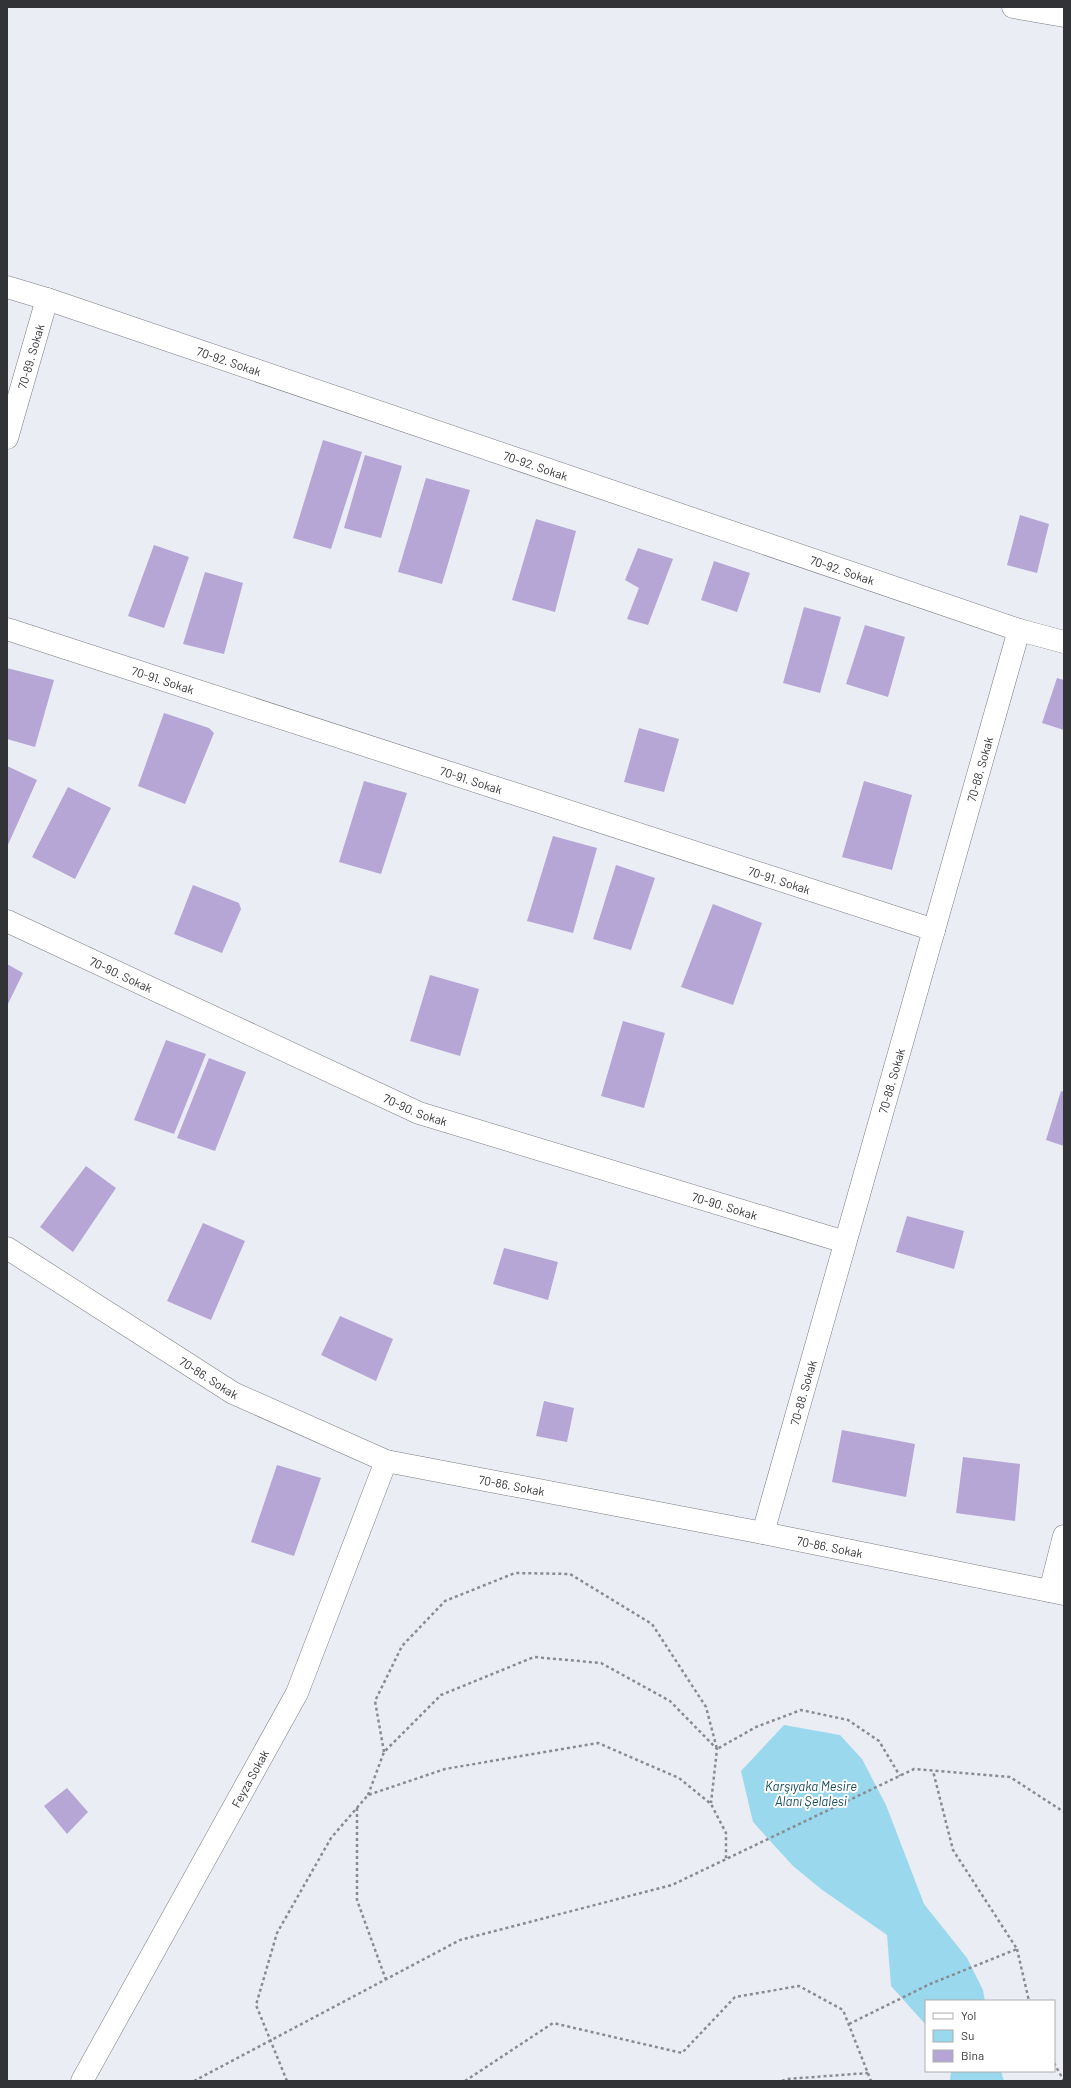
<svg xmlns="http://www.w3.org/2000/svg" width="1071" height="2088" font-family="Barlow,sans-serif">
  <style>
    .water { fill: #9ad8ee }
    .building { fill: #b5a6d6 }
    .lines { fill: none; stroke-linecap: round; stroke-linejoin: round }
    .minor-casing { stroke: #7a7c82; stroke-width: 23 }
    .path { stroke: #898b90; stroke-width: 2.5; stroke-dasharray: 3 3; stroke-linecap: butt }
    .minor { stroke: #fff; stroke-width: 22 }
    .labels { text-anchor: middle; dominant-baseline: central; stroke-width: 4; stroke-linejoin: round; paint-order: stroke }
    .street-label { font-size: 12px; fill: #323336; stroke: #fff }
    .water-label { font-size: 13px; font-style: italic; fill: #184c5c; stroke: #fff }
  </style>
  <rect width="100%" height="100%" fill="#ebedf5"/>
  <path class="water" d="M784 1725 840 1735 862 1759 886 1805 924 1904 967 1958 983 1990 985 2001H926V2025L891 1986 887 1935 821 1889 793 1866 753 1822 741 1771Z
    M951 2071H1001L1004 2081H950Z"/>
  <path class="building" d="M323 440 362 452 331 549 293 538Z
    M365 455 402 466 381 538 344 528Z
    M426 478 470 490 442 584 398 572Z
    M1020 515 1049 524 1037 573 1007 565Z
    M536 519 576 531 555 612 512 600Z
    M154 545 189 557 164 628 128 616Z
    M638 548 673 559 648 625 627 619 639 588 625 580Z
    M714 561 750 573 737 612 701 600Z
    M205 572 243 583 224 654 183 644Z
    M804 607 841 617 820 693 783 683Z
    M865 625 905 637 888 697 846 684Z
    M7 668 54 680 35 747 7 739Z
    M1057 678 1064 680V730L1042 723Z
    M164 713 209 728 214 733 185 804 138 786Z
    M639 728 679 739 664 792 624 782Z
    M7 766 37 780 7 847Z
    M364 781 407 793 381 874 339 862Z
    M864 781 912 795 892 870 842 857Z
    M68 787 111 808 75 879 32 857Z
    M553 836 597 848 573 933 527 921Z
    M616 865 655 878 631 950 593 939Z
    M193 885 239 903 241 909 222 953 174 934Z
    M713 904 762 923 733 1005 681 987Z
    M7 964 23 973 7 1006Z
    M430 975 479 989 460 1056 410 1041Z
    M623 1021 665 1033 644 1108 601 1096Z
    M166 1040 206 1054 174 1134 134 1120Z
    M209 1058 246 1072 215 1151 177 1138Z
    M1061 1091 1064 1092V1146L1046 1140Z
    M86 1166 116 1188 73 1252 40 1227Z
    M907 1216 964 1231 954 1269 896 1252Z
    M203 1223 245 1241 211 1320 167 1301Z
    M504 1248 558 1262 548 1300 493 1284Z
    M340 1316 393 1339 376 1381 321 1355Z
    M544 1401 574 1408 567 1442 536 1436Z
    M842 1430 915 1444 906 1497 832 1482Z
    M963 1457 1020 1464 1015 1521 956 1513Z
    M277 1465 321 1478 294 1556 251 1542Z
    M67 1788 88 1812 67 1834 44 1806Z"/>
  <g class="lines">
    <defs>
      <g id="minor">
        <path d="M1013 7 1064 16"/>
        <path id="s1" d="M7 287 47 299 1019 630 1064 642"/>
        <path id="s2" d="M7 438 47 299"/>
        <path id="s3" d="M7 629 934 930"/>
        <path id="s4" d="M7 921 419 1113 845 1242"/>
        <path id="s5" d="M7 1248 233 1393 386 1461 763 1533 1064 1594"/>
        <path id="s6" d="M763 1533 1019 630"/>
        <path d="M1050 1591 1064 1536"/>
        <path id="s7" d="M82 2081 297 1693 386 1461"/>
      </g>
    </defs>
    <use href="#minor" class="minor-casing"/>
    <path class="path" d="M384 1752 375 1701 402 1646 445 1601 515 1573 570 1574 652 1624 706 1707 717 1749 756 1727 801 1710 848 1720 879 1741 900 1776
      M368 1795 384 1752 441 1695 534 1657 601 1663 670 1701 717 1749 711 1803
      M357 1808V1900L386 1980
      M1017 1949 1029 2001
      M849 2024 930 1984 1017 1949 953 1850 933 1771
      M1054 2063 1064 2081
      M194 2081 460 1940 672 1885 914 1769 1010 1777 1064 1812
      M287 2081 256 2005 277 1933 331 1838 368 1795 445 1769 598 1743 679 1778 711 1804 726 1833V1859
      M465 2081 553 2023 682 2053 735 1997 799 1986 843 2010 871 2081
      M782 2081 787 2079 868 2073"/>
    <use href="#minor" class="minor"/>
  </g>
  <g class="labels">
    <g class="street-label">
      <text stroke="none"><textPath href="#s2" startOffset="85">70-89. Sokak</textPath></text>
      <text stroke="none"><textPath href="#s1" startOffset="234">70-92. Sokak</textPath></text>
      <text stroke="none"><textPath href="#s1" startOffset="558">70-92. Sokak</textPath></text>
      <text stroke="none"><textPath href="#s1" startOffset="882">70-92. Sokak</textPath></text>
      <text stroke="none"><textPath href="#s3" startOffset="164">70-91. Sokak</textPath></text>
      <text stroke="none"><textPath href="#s6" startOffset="794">70-88. Sokak</textPath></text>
      <text stroke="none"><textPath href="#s3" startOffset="488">70-91. Sokak</textPath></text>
      <text stroke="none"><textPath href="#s3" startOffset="812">70-91. Sokak</textPath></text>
      <text stroke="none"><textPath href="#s4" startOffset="126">70-90. Sokak</textPath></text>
      <text stroke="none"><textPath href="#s6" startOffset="470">70-88. Sokak</textPath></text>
      <text stroke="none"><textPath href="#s4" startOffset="450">70-90. Sokak</textPath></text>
      <text stroke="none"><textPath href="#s4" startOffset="774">70-90. Sokak</textPath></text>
      <text stroke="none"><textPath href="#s5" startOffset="240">70-86. Sokak</textPath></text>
      <text stroke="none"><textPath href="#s6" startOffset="146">70-88. Sokak</textPath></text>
      <text stroke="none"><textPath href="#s5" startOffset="564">70-86. Sokak</textPath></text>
      <text stroke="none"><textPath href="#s5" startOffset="888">70-86. Sokak</textPath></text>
      <text stroke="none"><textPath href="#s7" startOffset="346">Feyza Sokak</textPath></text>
    </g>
    <g class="water-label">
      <text x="811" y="1786">Karşıyaka Mesire<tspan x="811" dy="15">Alanı Şelalesi</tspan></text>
    </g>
  </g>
  <rect width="1071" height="2088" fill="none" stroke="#323336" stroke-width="16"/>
  <rect x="925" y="2000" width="130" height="72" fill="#ffffff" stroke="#adadaf"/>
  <rect x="933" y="2013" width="20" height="6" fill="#ffffff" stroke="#adadaf"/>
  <text x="961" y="2020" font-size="12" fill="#323336">Yol</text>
  <rect x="933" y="2030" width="20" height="12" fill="#9ad8ee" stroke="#adadaf"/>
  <text x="961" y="2040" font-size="12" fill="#323336">Su</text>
  <rect x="933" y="2050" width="20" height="12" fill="#b5a6d6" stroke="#adadaf"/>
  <text x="961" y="2060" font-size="12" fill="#323336">Bina</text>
</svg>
